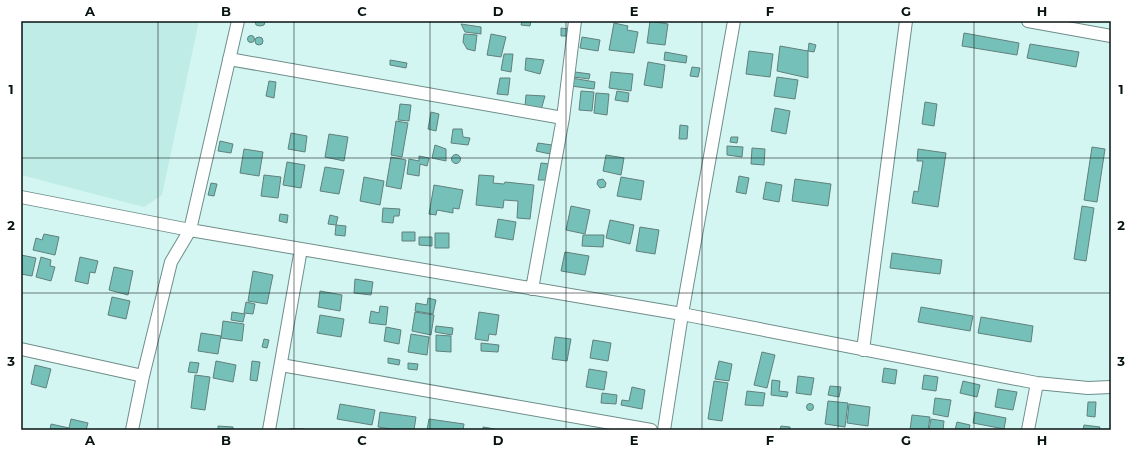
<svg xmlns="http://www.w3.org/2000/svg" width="1132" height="451" font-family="Montserrat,sans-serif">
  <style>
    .built { fill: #c0ece7 }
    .building { fill: #75c0b9; stroke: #61807c }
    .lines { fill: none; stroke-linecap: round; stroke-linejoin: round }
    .street-casing { stroke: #6e8e8a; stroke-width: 14 }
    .street { stroke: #fff; stroke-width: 12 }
    .grid { fill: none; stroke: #071312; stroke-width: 1; stroke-opacity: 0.55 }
    .neatline { fill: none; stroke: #071312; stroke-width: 1.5 }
    .grid-label { font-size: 13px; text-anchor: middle; font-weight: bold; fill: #071312 }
  </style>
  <rect width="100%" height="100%" fill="#d4f6f2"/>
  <path class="built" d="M21 21H199L162 195 144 207 21 175Z"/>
  <path class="building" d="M255 21H265V22L264 25 260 26 256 25Z
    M522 21H531L530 26 521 25Z
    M650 21 668 24 665 45 647 43Z
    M614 23 628 26 627 30 638 32 634 53 609 50Z
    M461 24 481 27V34L465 32Z
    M561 28 569 29 568 36H561Z
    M964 33 1019 43 1017 55 962 46Z
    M464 34 477 35 475 51 467 49 463 42Z
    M491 34 506 37 501 57 487 55Z
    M247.5 39a3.5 3.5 0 1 1 7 0a3.5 3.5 0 1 1-7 0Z
    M255 41a4 4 0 1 1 8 0a4 4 0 1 1-8 0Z
    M582 37 600 40 598 51 580 48Z
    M809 43 816 45 814 52 808 51Z
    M1030 44 1079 52 1076 67 1027 58Z
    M780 46 808 51V78L777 71Z
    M749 51 773 54 770 77 746 74Z
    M665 52 687 56 686 63 664 60Z
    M504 54H513L511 72 501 70Z
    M526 58 544 60 540 74 525 70Z
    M390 60 407 63 406 68 390 65Z
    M648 62 665 65 662 88 644 85Z
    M692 67 700 68 698 77 690 76Z
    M575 72 590 74 589 79 574 77Z
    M611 72 633 74 631 91 609 88Z
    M777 77 798 80 795 99 774 96Z
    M500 78H510L508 95 497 94Z
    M572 78 595 82 594 89 571 86Z
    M269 81 276 82 274 98 266 96Z
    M581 91 594 92 592 111 579 110Z
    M617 91 629 93 628 102 615 100Z
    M596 93 609 94 607 115 594 113Z
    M526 95 545 96 541 110 525 106Z
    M925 102 937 104 934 126 922 124Z
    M400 104 411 105 409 121 398 120Z
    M775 108 790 111 786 134 771 131Z
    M431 112 439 114 436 131 428 129Z
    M396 121 408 123 402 157 391 155Z
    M680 125 688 126 687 139H679Z
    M453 129H462L463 137 470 138 468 145 451 143Z
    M291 133 307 136 305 152 288 149Z
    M329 134 348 137 344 161 325 157Z
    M731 137H738L737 143 730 142Z
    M220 141 233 144 231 153 218 151Z
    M538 143 552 145 550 154 536 151Z
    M435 145 446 149V161L432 158Z
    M727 146 743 147 742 157 727 155Z
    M1092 147 1105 149 1097 202 1084 200Z
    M752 148 765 149 764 165 751 164Z
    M244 149 263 152 259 176 240 173Z
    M918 149 946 153 938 207 912 203 914 191 918 192 923 161H917Z
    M451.5 159a4.5 4.5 0 1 1 9 0a4.5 4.5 0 1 1-9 0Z
    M606 155 624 158 621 175 603 171Z
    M419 156 429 158 427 166 420 164 419 176 407 174 409 159 419 161Z
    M391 157 406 160 401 189 386 186Z
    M287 162 305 165 301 188 283 185Z
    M541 163 550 164 547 180H538Z
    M325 167 344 170 339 194 320 191Z
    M264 175 281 177 278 198 261 196Z
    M479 175 494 176 493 183 504 184 505 182 534 185 530 219 517 218 518 201 504 200 503 208 476 205Z
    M739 176 749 178 746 194 736 192Z
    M364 177 384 181 380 205 360 201Z
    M621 177 644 181 641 200 617 196Z
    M603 179 606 183 605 187 600 188 597 184 598 180Z
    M795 179 831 184 828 206 792 201Z
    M766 182 782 185 779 202 763 199Z
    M211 183 217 184 214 196 208 195Z
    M434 185 463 190 459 209 453 208V213L437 210 436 215 429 214Z
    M571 206 590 210 585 234 566 230Z
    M1082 206 1094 208 1086 261 1074 259Z
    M383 208 400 209 399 216H394L393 223 382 222Z
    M280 214 288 215 287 223 279 221Z
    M330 215 338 217 336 225 328 224Z
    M498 219 516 222 513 240 495 237Z
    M610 220 634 225 630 244 606 238Z
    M336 225 346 226 345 236 335 235Z
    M640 227 659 230 655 254 636 251Z
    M402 232H415V241H402Z
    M435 233H449V248H435Z
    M44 234 59 237 55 255 33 250 36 238 42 240Z
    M583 235H604L603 247 582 246Z
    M419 237H432V246L419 245Z
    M565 252 589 256 585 275 561 271Z
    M892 253 942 260 940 274 890 268Z
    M21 255 36 258 32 276 21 274Z
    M41 257 51 260 50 266 55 267 51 281 36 277Z
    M80 257 98 261 95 273 90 272 88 284 75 281Z
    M114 267 133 271 128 295 109 290Z
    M253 271 273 275 267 304 248 301Z
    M355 279 373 282 371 295 354 293Z
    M320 291 342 295 340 311 318 307Z
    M112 297 130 301 126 319 108 315Z
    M428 298 436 300 433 314 415 311 416 303 427 305Z
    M246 302 255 304 253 314 244 313Z
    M380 306 388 307 386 325 369 323 371 311 379 313Z
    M921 307 973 316 970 331 918 322Z
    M232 312 245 314 243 322 231 320Z
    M415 312 434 315 431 335 412 331Z
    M479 312 499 315 496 335 489 334 488 341 475 339Z
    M320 315 344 319 341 337 317 333Z
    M981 317 1033 326 1031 342 978 333Z
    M223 321 244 324 242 341 221 338Z
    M436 326 453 328 452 335 435 332Z
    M386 327 401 330 399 344 384 341Z
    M201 333 221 336 218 354 198 351Z
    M411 334 429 337 427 355 408 352Z
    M436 335 451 336V352L436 351Z
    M555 337 571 339 567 361 552 359Z
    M264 339 269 340 267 348 262 347Z
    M593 340 611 343 608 361 590 358Z
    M481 343 499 345 498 352 481 351Z
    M762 352 775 355 767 388 754 385Z
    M388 358 400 360 399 365 388 363Z
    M216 361 236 365 233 382 213 378Z
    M252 361 260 362 257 381 250 380Z
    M719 361 732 364 729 381 715 379Z
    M190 362 199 363 197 373 188 372Z
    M408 363 418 364 417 370 408 369Z
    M35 365 51 369 46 388 31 384Z
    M884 368 897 370 895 384 882 382Z
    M589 369 607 372 604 390 586 387Z
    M195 375 210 377 205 410 191 408Z
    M924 375 938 377 936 391 922 389Z
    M798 376 814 378 811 395 796 393Z
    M772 380 780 381 779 391 788 392 787 397 771 395Z
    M714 381 728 383 722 421 708 419Z
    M963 381 980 385 977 397 960 393Z
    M830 386 841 387 839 397 828 395Z
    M632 387 645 390 642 409 621 405 622 400 629 401Z
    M998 389 1017 392 1013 410 995 407Z
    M747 391 765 393 763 406 745 405Z
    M602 393 617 395 616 404 601 403Z
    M935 398 951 400 948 417 933 414Z
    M828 401 848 403 845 427 825 424Z
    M1088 402H1096L1095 417 1087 416Z
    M806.5 407a3.5 3.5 0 1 1 7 0a3.5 3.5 0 1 1-7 0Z
    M340 404 375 410 372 425 337 419Z
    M849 404 870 407 868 426 847 423Z
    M380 412 416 417 414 430H398L378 427Z
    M975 412 1006 418 1004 429 973 423Z
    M912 415 930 417 928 430H910Z
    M71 419 88 423 86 430H50L51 424 69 428Z
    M429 419 464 424 463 430H427Z
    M931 419 944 421 943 430H929Z
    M957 422 970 425 969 430H955Z
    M1084 425 1100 427 1099 430H1083Z
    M218 426 233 427V430H218Z
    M781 426 790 427V430H780Z
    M483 427 489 428 499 430H483Z
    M289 429H304V430H289Z"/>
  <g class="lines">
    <defs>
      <path id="street" d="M1028 21 1111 36
        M229 59 563 118
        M21 197 190 230 682 314 1037 383 1088 388 1111 387
        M532 289 563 118 575 21
        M21 349 143 376
        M863 350 906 21
        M281 365 651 430
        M132 430 143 376 171 262 190 230 238 21
        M269 430 301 249
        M664 430 682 314 734 21
        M1028 430 1037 383"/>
    </defs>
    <use href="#street" class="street-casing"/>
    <use href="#street" class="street"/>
  </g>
  <path class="grid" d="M158 21V430M294 21V430M430 21V430M566 21V430M702 21V430M838 21V430M974 21V430M21 158H1111M21 293H1111"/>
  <rect width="1132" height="451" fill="none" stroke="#ffffff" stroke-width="44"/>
  <rect x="22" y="22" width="1088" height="407" class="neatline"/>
  <g class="grid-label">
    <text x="90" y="16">A</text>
    <text x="226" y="16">B</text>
    <text x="362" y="16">C</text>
    <text x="498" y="16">D</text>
    <text x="634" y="16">E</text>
    <text x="770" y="16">F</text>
    <text x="906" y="16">G</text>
    <text x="1042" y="16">H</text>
    <text x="11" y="94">1</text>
    <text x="1121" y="94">1</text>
    <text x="11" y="230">2</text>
    <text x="1121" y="230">2</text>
    <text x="11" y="366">3</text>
    <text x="1121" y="366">3</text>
    <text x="90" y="445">A</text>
    <text x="226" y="445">B</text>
    <text x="362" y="445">C</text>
    <text x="498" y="445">D</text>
    <text x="634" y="445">E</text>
    <text x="770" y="445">F</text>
    <text x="906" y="445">G</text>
    <text x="1042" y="445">H</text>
  </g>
</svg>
